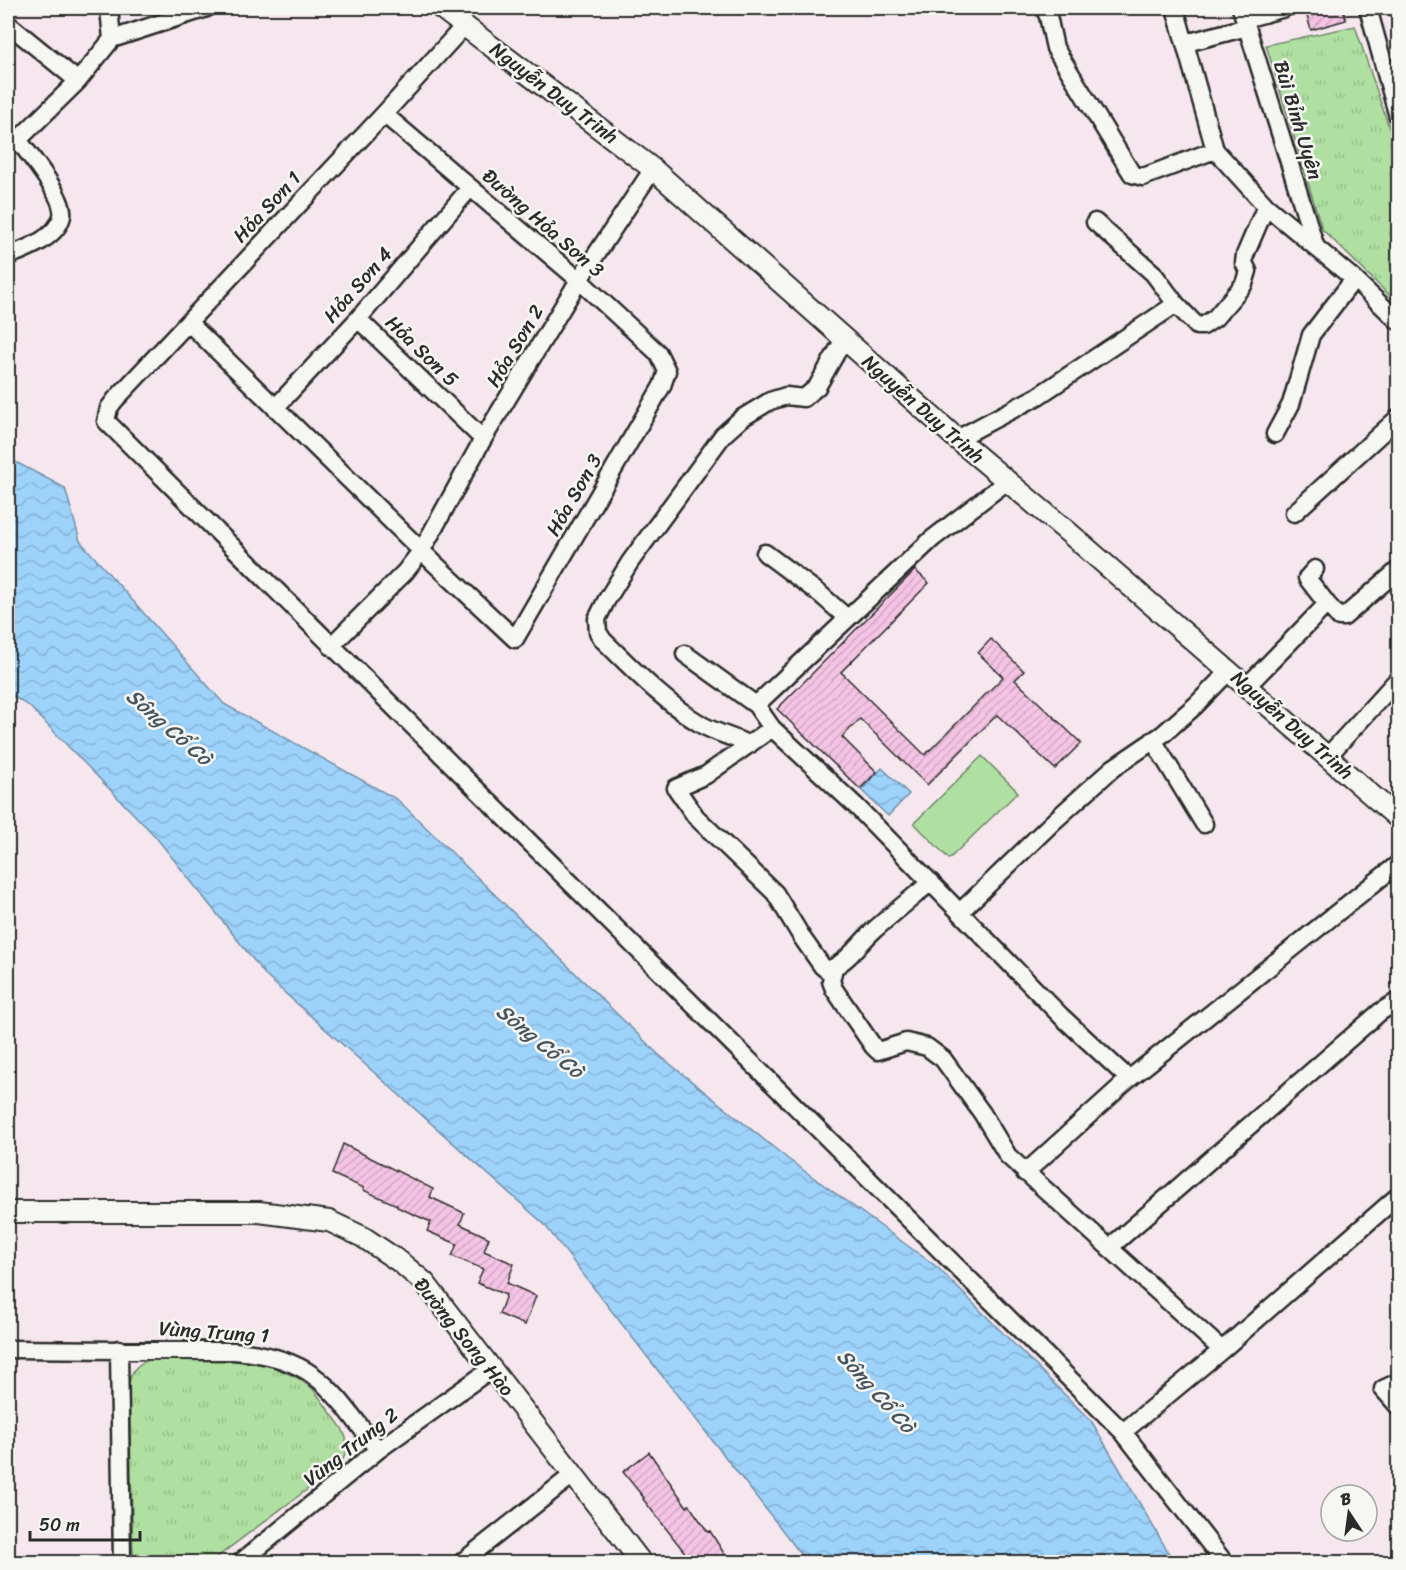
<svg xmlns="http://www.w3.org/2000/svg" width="1406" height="1570" font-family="Sriracha,sans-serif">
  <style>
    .grass { fill: url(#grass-tufts); stroke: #6d8666; stroke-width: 1.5 }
    .garden { fill: #afe0a1; stroke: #6d8666; stroke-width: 1.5 }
    .water { fill: url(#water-waves); stroke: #6f8fa8; stroke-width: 1.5 }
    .building { fill: url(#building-hatch); stroke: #2b2b2b; stroke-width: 1.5 }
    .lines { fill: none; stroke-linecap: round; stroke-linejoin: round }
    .minor-casing { stroke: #2b2b2b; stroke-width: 21 }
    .tertiary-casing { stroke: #2b2b2b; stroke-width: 24 }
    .minor { stroke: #f6f6f2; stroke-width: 16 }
    .tertiary { stroke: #f6f6f2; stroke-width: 20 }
    .labels { text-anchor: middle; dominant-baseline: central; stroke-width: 5; stroke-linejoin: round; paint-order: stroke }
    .street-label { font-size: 20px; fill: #2b2b2b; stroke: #f6f6f2 }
    .water-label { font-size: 21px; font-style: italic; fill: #48555f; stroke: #f6f6f2 }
  </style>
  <defs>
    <pattern id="grass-tufts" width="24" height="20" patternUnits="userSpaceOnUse" patternTransform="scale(1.5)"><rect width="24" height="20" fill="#afe0a1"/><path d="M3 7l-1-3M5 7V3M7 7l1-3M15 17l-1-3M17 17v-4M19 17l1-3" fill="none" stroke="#97c08b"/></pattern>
    <pattern id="water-waves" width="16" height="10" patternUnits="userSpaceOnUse" patternTransform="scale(1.5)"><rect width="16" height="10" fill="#9dd2fb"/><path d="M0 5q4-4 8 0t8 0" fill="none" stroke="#87b4d7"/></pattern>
    <pattern id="building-hatch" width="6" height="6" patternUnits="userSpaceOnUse" patternTransform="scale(1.5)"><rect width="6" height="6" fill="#f5c4e5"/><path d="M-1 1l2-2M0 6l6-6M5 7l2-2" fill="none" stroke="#d2a9c5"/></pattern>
  </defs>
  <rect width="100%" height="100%" fill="#f6e7ee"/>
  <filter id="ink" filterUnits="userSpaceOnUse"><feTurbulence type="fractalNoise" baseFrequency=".0167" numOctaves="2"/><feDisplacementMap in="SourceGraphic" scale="12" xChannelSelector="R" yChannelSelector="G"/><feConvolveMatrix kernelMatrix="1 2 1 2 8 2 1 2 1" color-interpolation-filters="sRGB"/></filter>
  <g filter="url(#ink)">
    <path class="grass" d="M1355 26 1398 154V304L1322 229 1266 45Z
      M154 1359 260 1361 296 1377 313 1389 342 1428 346 1438 347 1450 341 1464 213 1560 208 1562H133L129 1383C132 1368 139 1362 154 1359Z"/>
    <path class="garden" d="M982 756 1018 792 949 859 914 823Z"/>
    <path class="water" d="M8 458 65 488 80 541 224 704 398 800 659 1055 788 1159 937 1267 1092 1422 1174 1562H807L544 1224 267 977 155 836 29 706 8 693Z
      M882 768 909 794 888 816 861 790Z"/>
    <path class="building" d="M1338 8H1343L1346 20 1311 30 1307 16Z
      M915 570 929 583 841 672 925 755 1003 677 978 653 991 639 1024 671 1015 680 1081 743 1055 769 997 715 927 785 860 719 842 737 877 772 860 789 777 709Z
      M343 1144 433 1189 430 1197 464 1213 460 1224 489 1238 484 1251 514 1264 507 1283 536 1296 525 1325 499 1314 506 1295 477 1283 483 1269 452 1256 457 1244 427 1231 431 1222 397 1207V1205L363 1190 364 1188 332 1174Z
      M649 1452 687 1507 689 1505 708 1532 710 1531 730 1563H693L643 1499 644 1498 623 1472Z"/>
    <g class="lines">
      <defs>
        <path id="minor" d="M1044 8 1048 16 1055 48 1132 174 1143 177 1215 150
          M1175 8 1215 150 1266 206 1354 279 1398 321
          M1241 8 1315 245
          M1368 8 1398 117
          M1245 19 1285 8
          M8 24 78 81
          M465 25 384 114 115 400 109 408 106 421 1123 1432 1224 1562
          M112 39 207 8
          M1186 43 1247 27
          M1095 222 1153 273 1176 304
          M8 256C26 249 57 238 62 216 66 199 29 154 18 140L78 81 112 39 109 8
          M358 319 483 439
          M188 322 434 563 515 639 662 386 667 371 658 353 579 280 384 114
          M275 408 358 319 470 188
          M1275 434 1291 404 1311 335 1354 279
          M957 439 1038 396 1176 304 1197 326H1203L1215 318 1244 284 1248 271 1244 263 1245 255 1266 206
          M1294 513 1398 418
          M765 553 820 594 847 618
          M1315 569 1307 578 1327 604 1339 617H1344L1398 570
          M331 646 405 572 422 550 483 439 579 280 653 169
          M685 654 756 705 772 728 857 807 1061 1016 1129 1079
          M1247 686 1327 604
          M756 705 932 539 1006 482
          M772 728 706 775 676 788 696 817 775 893 803 939 822 966 827 970C845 965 859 944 873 931 892 914 912 898 931 882
          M1153 740 1204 824
          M749 745C734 737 716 733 702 725 665 703 634 670 603 640L598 632 597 619 606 601 630 562 723 435 742 418 770 401 786 396 804 398 817 387 844 339
          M1327 757 1398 679
          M960 912 1053 822 1113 768 1163 734 1196 705 1229 671
          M834 968 831 981 834 989 873 1046 878 1051 906 1042 927 1047 943 1059 982 1113 1008 1156 1222 1350
          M1025 1173 1129 1079 1398 864
          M1109 1248 1380 1012 1398 1001
          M8 1349 234 1351C316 1357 332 1390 378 1450
          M119 1349 122 1562
          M1398 1382 1383 1389 1398 1406
          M1123 1432 1222 1350 1398 1196
          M241 1562 378 1450 491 1369
          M462 1562 574 1474"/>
        <path id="tertiary" d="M441 8 653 169 957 439 1068 532 1398 818
          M8 1212H259L329 1221 363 1237 400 1262 425 1283 641 1562"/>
      </defs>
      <use href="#minor" class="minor-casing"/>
      <use href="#tertiary" class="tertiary-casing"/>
      <use href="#minor" class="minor"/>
      <use href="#tertiary" class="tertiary"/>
    </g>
  </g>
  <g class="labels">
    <g class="street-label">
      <text transform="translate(554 93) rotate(37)">Nguyễn Duy Trinh</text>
      <text transform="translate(1298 120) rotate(73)">Bùi Bỉnh Uyên</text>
      <text transform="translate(267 207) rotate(-47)">Hỏa Sơn 1</text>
      <text transform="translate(543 223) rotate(41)">Đường Hỏa Sơn 3</text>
      <text transform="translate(358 285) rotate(-49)">Hỏa Sơn 4</text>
      <text transform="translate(515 346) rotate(-59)">Hỏa Sơn 2</text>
      <text transform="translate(422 351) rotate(44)">Hỏa Sơn 5</text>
      <text transform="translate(923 409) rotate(41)">Nguyễn Duy Trinh</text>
      <text transform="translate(574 495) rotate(-60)">Hỏa Sơn 3</text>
      <text transform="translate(1292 725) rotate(41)">Nguyễn Duy Trinh</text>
      <text transform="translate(214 1332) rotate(4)">Vùng Trung 1</text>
      <text transform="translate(464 1337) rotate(51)">Đường Song Hào</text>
      <text transform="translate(351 1447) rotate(-38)">Vùng Trung 2</text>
    </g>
    <g class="water-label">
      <text transform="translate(169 727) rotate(41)">Sông Cổ Cò</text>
      <text transform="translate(540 1041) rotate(39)">Sông Cổ Cò</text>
      <text transform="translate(876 1391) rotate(48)">Sông Cổ Cò</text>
    </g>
  </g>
  <rect width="1406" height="1570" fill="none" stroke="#f6f6f2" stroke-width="30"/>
  <rect x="15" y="15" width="1376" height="1540" fill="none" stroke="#2b2b2b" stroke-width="2" filter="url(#ink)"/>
  <g transform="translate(1349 1513) rotate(347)"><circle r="28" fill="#f6f6f2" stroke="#a5a5a2" stroke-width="1.5"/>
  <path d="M0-4.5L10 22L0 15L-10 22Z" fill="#2b2b2b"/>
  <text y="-9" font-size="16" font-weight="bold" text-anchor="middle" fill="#2b2b2b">B</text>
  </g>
  <path d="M30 1531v9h110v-9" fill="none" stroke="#2b2b2b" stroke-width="3"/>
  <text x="39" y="1531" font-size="18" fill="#2b2b2b" stroke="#f6f6f2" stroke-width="4.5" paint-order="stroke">50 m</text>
</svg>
